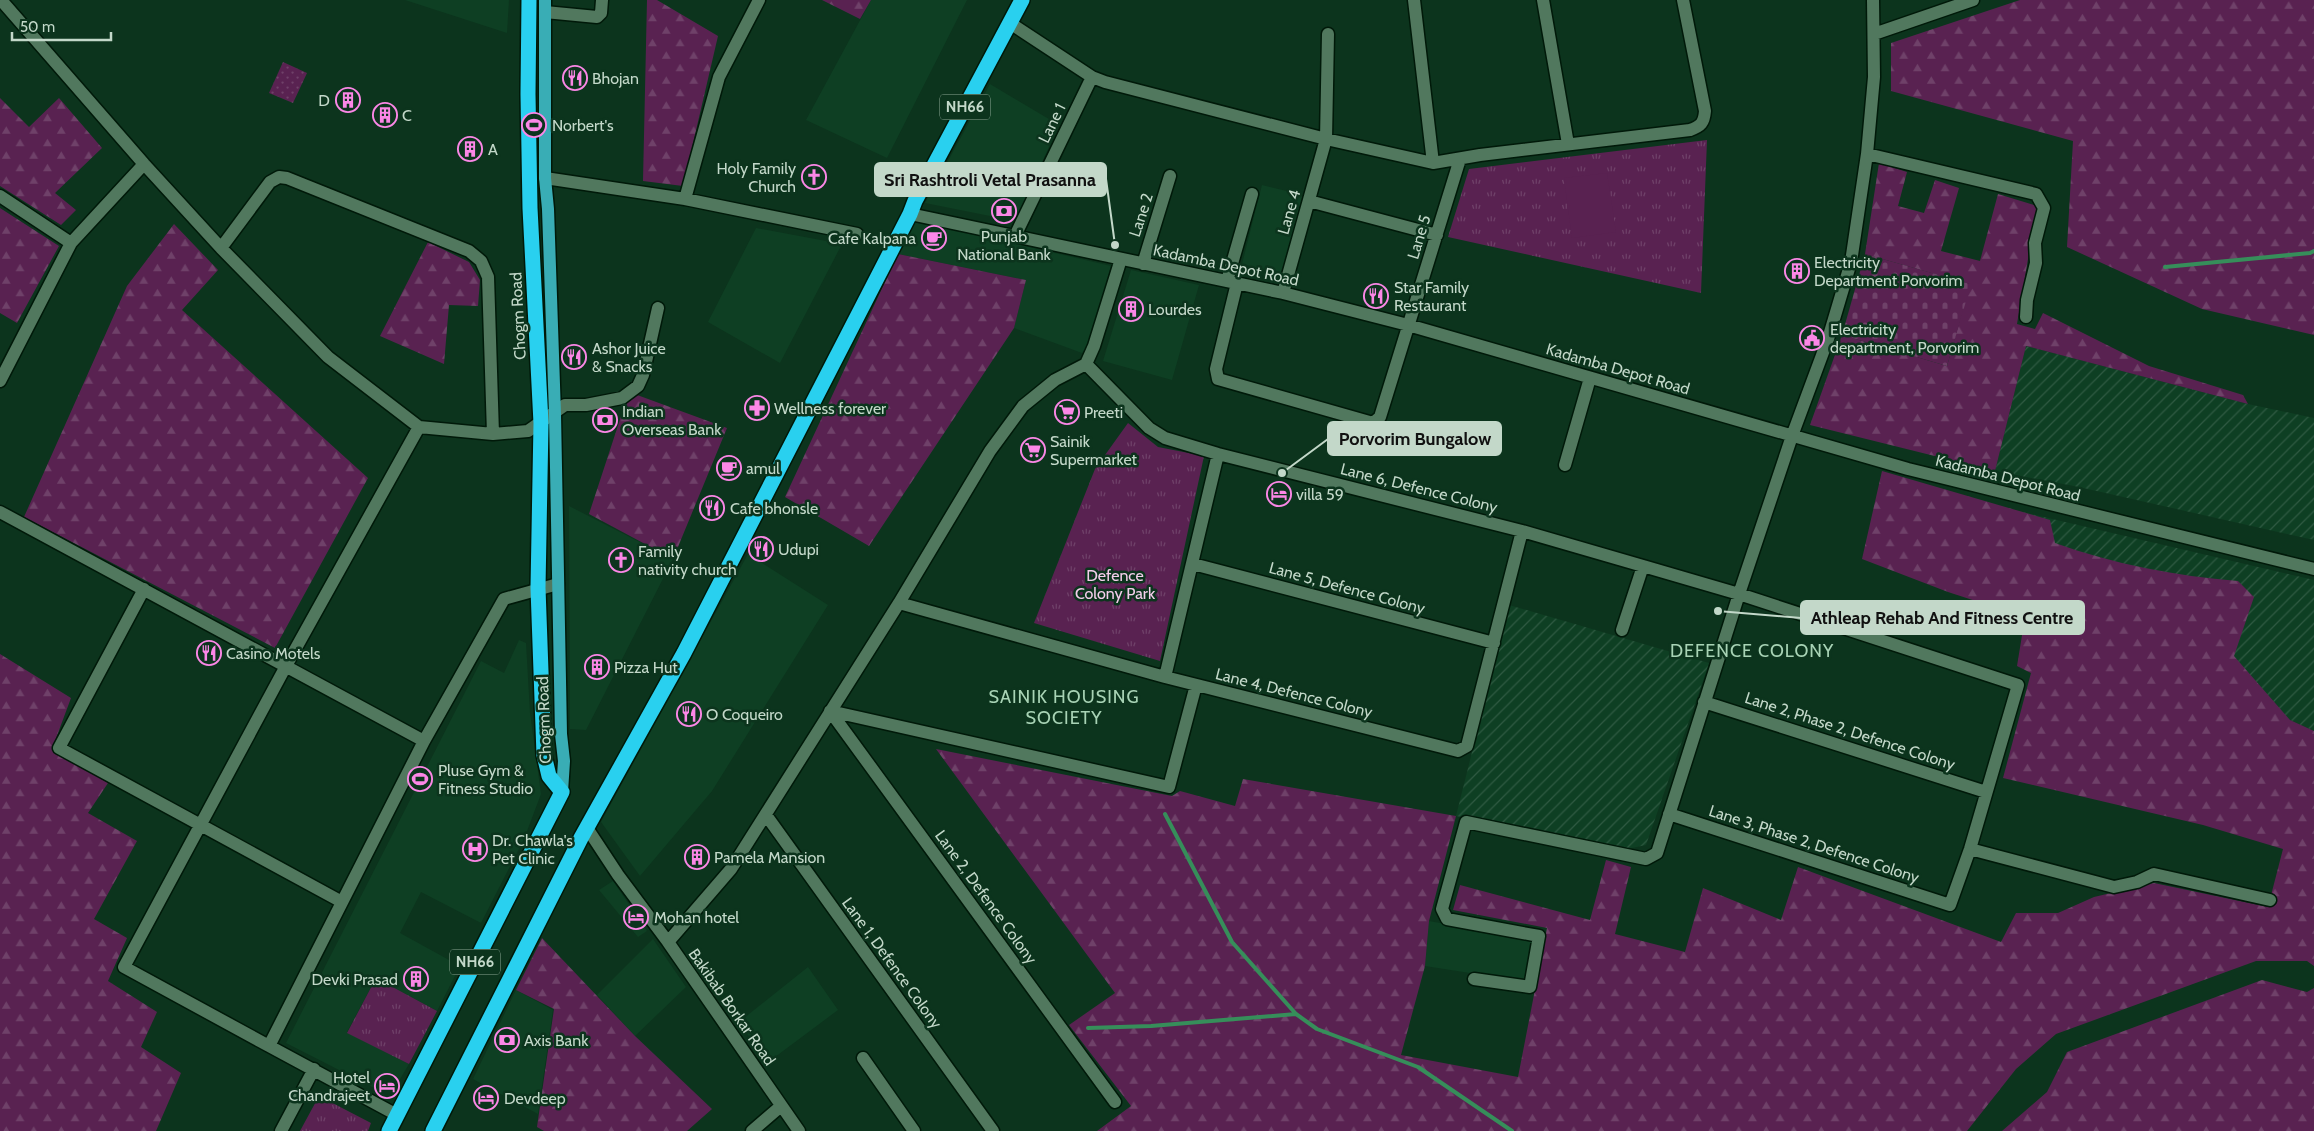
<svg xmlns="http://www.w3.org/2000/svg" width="2314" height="1131" font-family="Cabin,sans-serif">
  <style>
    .built { fill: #0e3f23 }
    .industrial { fill: url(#industrial-furrows) }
    .grass { fill: url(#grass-tufts) }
    .forest { fill: url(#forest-firs) }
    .cemetery { fill: url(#cemetery-stones) }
    .garden { fill: url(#garden-dots) }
    .pitch { fill: #592251 }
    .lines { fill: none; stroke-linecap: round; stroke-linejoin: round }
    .stream { stroke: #368e5a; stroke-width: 4 }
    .minor-casing { stroke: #001909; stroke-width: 15 }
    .major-casing { stroke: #001909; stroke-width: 15 }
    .highway-casing { stroke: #001909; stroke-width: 18 }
    .minor { stroke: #51785e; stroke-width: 12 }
    .major { stroke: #39adb5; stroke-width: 12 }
    .highway { stroke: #29d0ef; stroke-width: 15 }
    .labels { text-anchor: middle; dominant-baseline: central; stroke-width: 5; stroke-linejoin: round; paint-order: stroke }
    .shield { fill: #0c341d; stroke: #8ca795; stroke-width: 1 }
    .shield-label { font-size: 15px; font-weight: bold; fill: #c3d8c9 }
    .poi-label { font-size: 16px; fill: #c3d8c9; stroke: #0c341d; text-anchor: start }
    .street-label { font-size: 16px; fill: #c3d8c9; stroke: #0c341d }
    .park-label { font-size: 16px; fill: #f5ceec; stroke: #0c341d }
    .neighbourhood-label { font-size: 18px; letter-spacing: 1px; fill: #a8d3b5; stroke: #0c341d }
    .leader { fill: none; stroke: #c3d8c9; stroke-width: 2 }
    .callout-dot { fill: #c3d8c9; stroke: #0c341d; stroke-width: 2 }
    .callout { fill: #c3d8c9; stroke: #c3d8c9; stroke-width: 2 }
    .callout-label { font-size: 18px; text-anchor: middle; font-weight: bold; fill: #111 }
  </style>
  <defs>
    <pattern id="industrial-furrows" width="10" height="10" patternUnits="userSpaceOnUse" patternTransform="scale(1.25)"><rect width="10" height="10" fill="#0e3f23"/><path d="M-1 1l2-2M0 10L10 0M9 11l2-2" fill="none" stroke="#2f5a42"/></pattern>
    <pattern id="grass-tufts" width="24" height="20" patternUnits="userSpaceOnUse" patternTransform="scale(1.25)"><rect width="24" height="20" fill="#592251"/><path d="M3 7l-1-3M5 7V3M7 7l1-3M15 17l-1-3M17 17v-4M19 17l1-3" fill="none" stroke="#6f4169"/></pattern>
    <pattern id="forest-firs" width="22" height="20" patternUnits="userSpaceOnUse" patternTransform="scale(1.25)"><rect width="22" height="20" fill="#592251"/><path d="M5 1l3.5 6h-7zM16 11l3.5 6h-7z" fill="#6f4169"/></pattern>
    <pattern id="cemetery-stones" width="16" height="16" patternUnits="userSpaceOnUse" patternTransform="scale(1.25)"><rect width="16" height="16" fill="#592251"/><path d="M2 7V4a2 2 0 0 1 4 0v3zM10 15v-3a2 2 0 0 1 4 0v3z" fill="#6f4169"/></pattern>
    <pattern id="garden-dots" width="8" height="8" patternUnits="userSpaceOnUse" patternTransform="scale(1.25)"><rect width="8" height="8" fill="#592251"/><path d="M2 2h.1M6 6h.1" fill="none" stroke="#6f4169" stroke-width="1.8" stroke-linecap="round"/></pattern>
  </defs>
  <rect width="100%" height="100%" fill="#0c341d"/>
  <path class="built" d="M405 0H509L507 33Z
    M871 0H967L887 158 806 120Z
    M990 84 1059 125 1015 221 925 203Z
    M1262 185 1303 195 1282 274 1242 264Z
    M916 221 1111 266 1091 342 1082 353 1014 328 1026 280 898 254 905 233Z
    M756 228 842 244 780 363 708 322Z
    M1131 270 1199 285 1172 380 1103 361Z
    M569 506 673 559 586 730 570 729Z
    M748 554 828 605 712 791 640 876 601 822Z
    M519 640 526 643 530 713 541 794 524 839 481 923 421 892 400 933 460 966 437 1011 376 978 347 1032 409 1064 390 1096 286 1043 481 661 504 673Z
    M613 881 647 931 638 937 599 890Z
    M1429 921 1533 940 1527 982 1425 966Z
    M653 939 686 987 635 1036 597 995Z
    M808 967 838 1010 767 1063 739 1022Z
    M516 990 553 1010 538 1114 473 1079Z"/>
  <path class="industrial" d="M2026 346 2248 404 2314 418V540L2079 487 1995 471Z
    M2018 511 2314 580V731L2290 720 2001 606Z
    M1509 605 1709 663 1646 845 1627 849 1456 816Z"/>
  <path class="grass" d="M1707 140 1701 293 1448 237 1469 169Z
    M1128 423 1158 447 1204 456 1160 661 1034 623 1095 469Z
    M376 978 437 1011 409 1064 347 1033Z
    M319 1096 371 1123 368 1131H300Z"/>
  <path class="forest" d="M647 0H657L718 36 683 186 643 181Z
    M822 0H871L860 19Z
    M2020 0H2314V335L2202 309 2067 247 2073 141 1891 91V43Z
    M0 98 29 127 59 98 102 148 55 193 76 210 61 225 0 186Z
    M1879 163 1907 172 1898 206 1924 213 1935 180 1959 188 1941 251 1980 261 1998 194 2037 206 2017 324 2035 329 2043 313 2149 366 2243 395 2248 404 2026 346 1995 471 1810 425 1842 335 1947 366 1970 284 1865 254Z
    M0 208 59 246 17 323 0 313Z
    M174 224 218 270 182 310 368 478 275 648 24 517 127 286Z
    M428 242 469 262 480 280 478 306 449 305 444 364 380 336Z
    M898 254 1026 280 1014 328 869 546 785 497Z
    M629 392 727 428 673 559 589 514Z
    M1882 471 2050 520 2055 543C2113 564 2176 576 2238 581L2254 597 2234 656 2290 720 2314 731V966L2307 961H2256L2056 1034 2016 1069 1967 1131H1097L1131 1106 1069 1025 1115 993 936 749 1172 796 1180 791 1235 806 1243 779 1456 816 1429 921 1425 966 1401 1055 1518 1077 1547 928 1453 910 1460 885 1590 920 1606 860 1631 867 1615 934 1685 952 1703 888 1781 920 1798 867 2001 942 2016 913H2058L2094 897 2154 883 2268 907 2283 849 2203 825 2003 778 2031 673 2017 666 2025 617 1948 592 1862 559Z
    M0 654 71 698 52 749 108 783 88 813 137 841 94 919 127 938 108 981 157 1012 141 1047 181 1073 156 1131H0Z
    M542 938 635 1036 712 1109 687 1131H544L537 1127 554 1009 516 990Z
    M2262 980 2307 992 2314 988V1131H2002L2047 1092 2067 1052Z"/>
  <path class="cemetery" d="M1865 254 1971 284 1947 366 1842 335Z"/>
  <path class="garden" d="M283 62 307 73 293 103 269 93Z"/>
  <path class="pitch" d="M1607 173 1616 232 1572 238 1564 178Z"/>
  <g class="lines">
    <path class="stream" d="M2165 267 2310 253 2314 251
      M1165 814 1232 942 1296 1014 1317 1029 1418 1067 1512 1131
      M1088 1028 1151 1026 1296 1014"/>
    <defs>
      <path id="minor" d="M1 0 144 164 221 248 328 357 419 427 493 434 528 431 565 405H586L622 398 638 386 643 375 658 308
        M1414 0 1433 163
        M1543 0 1568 144
        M545 12 597 17 601 13 602 0
        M1010 23 1092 77 1105 82 1326 139 1433 163 1480 155 1690 130C1701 126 1704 123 1705 111L1683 0
        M1874 34 1973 0
        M1867 154 2036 194 2044 208 2035 243 2036 263 2027 300 2026 317
        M545 178 685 199 857 234
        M0 196 71 243
        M685 199 719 77 759 0
        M1309 201 1437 235
        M910 214 1283 293 1408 325 1908 469 2314 569
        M1015 236 1092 77
        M221 248 270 182 279 177 287 178 469 251 481 261 488 277 493 434
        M1143 264 1170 176
        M1227 281 1252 194
        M1237 283 1216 369 1218 379 1373 423 1380 417 1460 159
        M1283 293 1326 139 1328 34
        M1086 364 1149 428 1165 438 1218 454 1522 531 1643 566 1739 594 2018 685 1970 849 1950 905 1669 814
        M0 381 71 243 144 164
        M1565 465 1590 378
        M0 512 424 741
        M1193 564 1494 643
        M144 589 59 748 342 902
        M899 603 1165 677 1458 751 1467 746 1522 531
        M1622 630 1643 566
        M1165 677 1218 454
        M1704 702 1986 792
        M830 711 1115 1102
        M830 711 1169 787 1196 685
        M766 815 993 1131
        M587 828 618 875 668 942 799 1131
        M1970 849 2114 887 2137 882 2154 874 2270 900
        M668 942 731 869 899 603 990 451 1023 406 1055 380 1086 364 1094 346 1121 259
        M1474 979 1530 987 1539 936 1447 919 1442 909 1466 822 1646 859 1657 853 1739 594 1792 436 1828 339 1851 262 1867 154 1874 77 1873 0
        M269 1046 124 967 286 666 419 427
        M863 1058 914 1131
        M397 1115 269 1046 424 741 504 599 558 584
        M281 1131 314 1069
        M752 1131 781 1106"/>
      <path id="major" d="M545 0V178L548 209 555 414 561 734 564 761 562 792"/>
      <path id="highway" d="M389 1131 562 792 549 776 544 755 538 588 541 423 530 208 528 94 529 0
        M433 1131 581 838 684 653 910 214 915 201 1022 0"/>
    </defs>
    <use href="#minor" class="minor-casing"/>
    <use href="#major" class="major-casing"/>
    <use href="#highway" class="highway-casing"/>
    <use href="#minor" class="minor"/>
    <use href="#major" class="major"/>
    <use href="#highway" class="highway"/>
  </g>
  <defs>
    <symbol id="restaurant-ring" viewBox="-11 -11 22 22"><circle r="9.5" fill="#0c341d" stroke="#fb87e6" stroke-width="1.5"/><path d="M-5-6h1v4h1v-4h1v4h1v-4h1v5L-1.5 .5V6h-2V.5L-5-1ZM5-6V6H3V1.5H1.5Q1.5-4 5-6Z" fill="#fb87e6"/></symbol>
    <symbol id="building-ring" viewBox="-11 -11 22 22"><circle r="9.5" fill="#0c341d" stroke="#fb87e6" stroke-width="1.5"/><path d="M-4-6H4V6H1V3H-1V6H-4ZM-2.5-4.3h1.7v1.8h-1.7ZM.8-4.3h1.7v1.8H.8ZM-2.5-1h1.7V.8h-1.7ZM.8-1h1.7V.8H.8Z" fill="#fb87e6"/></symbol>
    <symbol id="stadium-ring" viewBox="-11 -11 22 22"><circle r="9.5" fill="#0c341d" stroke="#fb87e6" stroke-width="1.5"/><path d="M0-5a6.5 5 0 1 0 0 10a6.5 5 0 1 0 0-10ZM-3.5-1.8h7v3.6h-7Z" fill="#fb87e6"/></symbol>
    <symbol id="church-ring" viewBox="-11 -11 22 22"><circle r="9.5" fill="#0c341d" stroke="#fb87e6" stroke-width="1.5"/><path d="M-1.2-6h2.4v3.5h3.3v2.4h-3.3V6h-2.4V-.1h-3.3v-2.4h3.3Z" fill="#fb87e6"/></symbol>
    <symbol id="bank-ring" viewBox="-11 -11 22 22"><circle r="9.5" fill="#0c341d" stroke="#fb87e6" stroke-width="1.5"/><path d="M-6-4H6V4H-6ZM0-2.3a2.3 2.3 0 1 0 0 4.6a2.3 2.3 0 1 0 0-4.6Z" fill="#fb87e6"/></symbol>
    <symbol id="cafe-ring" viewBox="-11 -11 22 22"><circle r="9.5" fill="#0c341d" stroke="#fb87e6" stroke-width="1.5"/><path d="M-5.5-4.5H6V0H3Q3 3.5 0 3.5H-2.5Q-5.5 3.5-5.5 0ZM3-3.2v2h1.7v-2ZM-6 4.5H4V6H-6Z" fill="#fb87e6"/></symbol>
    <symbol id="civic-ring" viewBox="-11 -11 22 22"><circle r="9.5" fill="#0c341d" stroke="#fb87e6" stroke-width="1.5"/><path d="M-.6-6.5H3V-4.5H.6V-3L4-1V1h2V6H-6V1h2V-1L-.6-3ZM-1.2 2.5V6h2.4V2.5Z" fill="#fb87e6"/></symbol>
    <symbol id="pharmacy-ring" viewBox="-11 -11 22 22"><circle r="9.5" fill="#0c341d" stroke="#fb87e6" stroke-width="1.5"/><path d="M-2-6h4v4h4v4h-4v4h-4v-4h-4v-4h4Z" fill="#fb87e6"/></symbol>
    <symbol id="supermarket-ring" viewBox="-11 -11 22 22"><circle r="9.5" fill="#0c341d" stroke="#fb87e6" stroke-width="1.5"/><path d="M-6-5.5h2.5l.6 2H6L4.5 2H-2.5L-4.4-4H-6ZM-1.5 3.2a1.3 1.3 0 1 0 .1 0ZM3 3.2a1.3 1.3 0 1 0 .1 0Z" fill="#fb87e6"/></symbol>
    <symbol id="hotel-ring" viewBox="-11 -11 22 22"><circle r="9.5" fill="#0c341d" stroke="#fb87e6" stroke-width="1.5"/><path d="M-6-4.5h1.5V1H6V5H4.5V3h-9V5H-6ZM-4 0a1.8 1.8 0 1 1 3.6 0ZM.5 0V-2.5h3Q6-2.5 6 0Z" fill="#fb87e6"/></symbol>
    <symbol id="hospital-ring" viewBox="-11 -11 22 22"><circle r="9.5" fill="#0c341d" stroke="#fb87e6" stroke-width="1.5"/><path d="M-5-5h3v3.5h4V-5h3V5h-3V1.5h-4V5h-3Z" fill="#fb87e6"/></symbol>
  </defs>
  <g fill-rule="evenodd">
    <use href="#restaurant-ring" x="561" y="64" width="28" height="28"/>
    <use href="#building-ring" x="334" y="86" width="28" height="28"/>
    <use href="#building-ring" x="371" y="101" width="28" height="28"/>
    <use href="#stadium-ring" x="520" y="111" width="28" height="28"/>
    <use href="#building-ring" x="456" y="135" width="28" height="28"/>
    <use href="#church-ring" x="800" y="163" width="28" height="28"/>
    <use href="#bank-ring" x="990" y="197" width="28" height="28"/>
    <use href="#cafe-ring" x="920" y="224" width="28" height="28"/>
    <use href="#building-ring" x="1783" y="257" width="28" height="28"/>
    <use href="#restaurant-ring" x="1362" y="282" width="28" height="28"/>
    <use href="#building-ring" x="1117" y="295" width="28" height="28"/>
    <use href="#civic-ring" x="1798" y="324" width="28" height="28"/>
    <use href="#restaurant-ring" x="560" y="343" width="28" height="28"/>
    <use href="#pharmacy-ring" x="743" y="394" width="28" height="28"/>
    <use href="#supermarket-ring" x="1053" y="398" width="28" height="28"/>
    <use href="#bank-ring" x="591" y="406" width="28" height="28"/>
    <use href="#supermarket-ring" x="1019" y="436" width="28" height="28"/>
    <use href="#cafe-ring" x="715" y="454" width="28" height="28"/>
    <use href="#hotel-ring" x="1265" y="480" width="28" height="28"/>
    <use href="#restaurant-ring" x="698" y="494" width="28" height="28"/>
    <use href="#restaurant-ring" x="747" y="535" width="28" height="28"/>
    <use href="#church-ring" x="607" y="546" width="28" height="28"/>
    <use href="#restaurant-ring" x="195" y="639" width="28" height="28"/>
    <use href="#building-ring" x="583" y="653" width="28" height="28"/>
    <use href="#restaurant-ring" x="675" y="700" width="28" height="28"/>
    <use href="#stadium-ring" x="406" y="765" width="28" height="28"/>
    <use href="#hospital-ring" x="461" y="835" width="28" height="28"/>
    <use href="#building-ring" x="683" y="843" width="28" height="28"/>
    <use href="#hotel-ring" x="622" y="903" width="28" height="28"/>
    <use href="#building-ring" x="402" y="965" width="28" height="28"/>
    <use href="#bank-ring" x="493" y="1026" width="28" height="28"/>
    <use href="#hotel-ring" x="373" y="1072" width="28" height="28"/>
    <use href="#hotel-ring" x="472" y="1084" width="28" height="28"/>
  </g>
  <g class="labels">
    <g class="shield">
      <rect x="940" y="94.5" width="50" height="25" rx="4"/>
      <rect x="450" y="949.5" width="50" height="25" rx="4"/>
    </g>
    <g class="shield-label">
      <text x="965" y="107">NH66</text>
      <text x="475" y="962">NH66</text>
    </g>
    <g class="poi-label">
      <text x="592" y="78">Bhojan</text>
      <text x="330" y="100" text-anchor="end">D</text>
      <text x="402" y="115">C</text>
      <text x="552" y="125">Norbert's</text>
      <text x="488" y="149">A</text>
      <text x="796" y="168" text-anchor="end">Holy Family<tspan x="796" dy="18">Church</tspan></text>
      <text x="1004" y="236" text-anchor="middle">Punjab<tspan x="1004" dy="18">National Bank</tspan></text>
      <text x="916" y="238" text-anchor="end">Cafe Kalpana</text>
      <text x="1814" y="262">Electricity<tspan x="1814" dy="18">Department Porvorim</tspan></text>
      <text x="1394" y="287">Star Family<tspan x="1394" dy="18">Restaurant</tspan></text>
      <text x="1148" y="309">Lourdes</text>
      <text x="1830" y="329">Electricity<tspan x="1830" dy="18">department, Porvorim</tspan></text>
      <text x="592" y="348">Ashor Juice<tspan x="592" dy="18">&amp; Snacks</tspan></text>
      <text x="774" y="408">Wellness forever</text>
      <text x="622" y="411">Indian<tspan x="622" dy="18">Overseas Bank</tspan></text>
      <text x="1084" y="412">Preeti</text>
      <text x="1050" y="441">Sainik<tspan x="1050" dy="18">Supermarket</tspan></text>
      <text x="746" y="468">amul</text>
      <text x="1296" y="494">villa 59</text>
      <text x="730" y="508">Cafe bhonsle</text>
      <text x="778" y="549">Udupi</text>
      <text x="638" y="551">Family<tspan x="638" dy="18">nativity church</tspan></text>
      <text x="226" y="653">Casino Motels</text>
      <text x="614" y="667">Pizza Hut</text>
      <text x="706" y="714">O Coqueiro</text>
      <text x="438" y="770">Pluse Gym &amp;<tspan x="438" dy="18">Fitness Studio</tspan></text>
      <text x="492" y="840">Dr. Chawla's<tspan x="492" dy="18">Pet Clinic</tspan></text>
      <text x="714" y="857">Pamela Mansion</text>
      <text x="654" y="917">Mohan hotel</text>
      <text x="398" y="979" text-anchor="end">Devki Prasad</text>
      <text x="524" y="1040">Axis Bank</text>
      <text x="370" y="1077" text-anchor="end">Hotel<tspan x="370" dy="18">Chandrajeet</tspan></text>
      <text x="504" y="1098">Devdeep</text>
    </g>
    <g class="street-label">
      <text transform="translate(1052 123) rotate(-64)">Lane 1</text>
      <text transform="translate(1289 212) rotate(-74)">Lane 4</text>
      <text transform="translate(1141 215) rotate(-72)">Lane 2</text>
      <text transform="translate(1419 237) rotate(-73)">Lane 5</text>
      <text transform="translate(1226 265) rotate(12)">Kadamba Depot Road</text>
      <text transform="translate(518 316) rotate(-93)">Chogm Road</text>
      <text transform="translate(1618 369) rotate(16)">Kadamba Depot Road</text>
      <text transform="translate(2008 478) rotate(14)">Kadamba Depot Road</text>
      <text transform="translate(1419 488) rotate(14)">Lane 6, Defence Colony</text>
      <text transform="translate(1347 588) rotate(15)">Lane 5, Defence Colony</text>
      <text transform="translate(1294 693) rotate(14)">Lane 4, Defence Colony</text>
      <text transform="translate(544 720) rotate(-92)">Chogm Road</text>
      <text transform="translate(1850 731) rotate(18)">Lane 2, Phase 2, Defence Colony</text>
      <text transform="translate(1814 844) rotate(18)">Lane 3, Phase 2, Defence Colony</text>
      <text transform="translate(986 897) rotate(54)">Lane 2, Defence Colony</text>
      <text transform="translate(892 963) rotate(54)">Lane 1, Defence Colony</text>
      <text transform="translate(732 1007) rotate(55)">Bakibab Borkar Road</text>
    </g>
    <g class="park-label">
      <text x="1115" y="575">Defence<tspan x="1115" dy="18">Colony Park</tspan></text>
    </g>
    <g class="neighbourhood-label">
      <text x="1752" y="651">DEFENCE COLONY</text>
      <text x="1064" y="697">SAINIK HOUSING<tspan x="1064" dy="21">SOCIETY</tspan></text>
    </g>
  </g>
  <path class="leader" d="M1115 245L1106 179M1282 473L1328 439M1718 611L1801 618"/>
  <g class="callout-dot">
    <circle cx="1115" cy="245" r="5"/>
    <circle cx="1282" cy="473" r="5"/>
    <circle cx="1718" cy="611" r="5"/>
  </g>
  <g class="callout">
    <rect x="875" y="163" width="231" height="33" rx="5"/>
    <rect x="1328" y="422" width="173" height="33" rx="5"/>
    <rect x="1801" y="601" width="283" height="33" rx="5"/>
  </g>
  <g class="callout-label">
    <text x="990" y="186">Sri Rashtroli Vetal Prasanna</text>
    <text x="1415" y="445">Porvorim Bungalow</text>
    <text x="1942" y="624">Athleap Rehab And Fitness Centre</text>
  </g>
  <path d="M12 32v8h99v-8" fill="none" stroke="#c3d8c9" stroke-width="2.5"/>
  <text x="20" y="32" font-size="15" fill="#c3d8c9" stroke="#0c341d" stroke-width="4" paint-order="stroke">50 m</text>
</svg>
